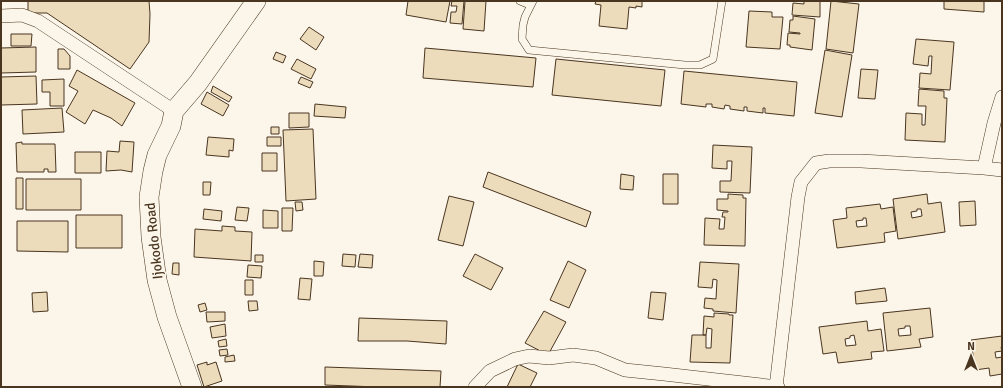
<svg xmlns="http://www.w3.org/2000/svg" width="1003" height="388" font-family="Signika,sans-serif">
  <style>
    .building { fill: #ecdcbc; stroke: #4a3520; fill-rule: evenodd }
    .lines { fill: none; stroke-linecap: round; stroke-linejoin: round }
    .lane-casing { stroke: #4a3520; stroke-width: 8 }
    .street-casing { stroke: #4a3520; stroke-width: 14 }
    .secondary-casing { stroke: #4a3520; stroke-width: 20 }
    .lane { stroke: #fbf6e9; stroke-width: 7 }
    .street { stroke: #fbf6e9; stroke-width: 13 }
    .secondary { stroke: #fbf6e9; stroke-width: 19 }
    .labels { text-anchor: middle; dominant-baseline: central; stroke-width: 3; stroke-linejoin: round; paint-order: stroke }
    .street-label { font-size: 14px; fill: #4a3520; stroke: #fbf6e9 }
  </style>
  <rect width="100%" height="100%" fill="#fbf6e9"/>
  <path class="building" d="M28 1H149L150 14 149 42 130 69 47 13H28Z
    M408 1H450L446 22 406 15Z
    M452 1H464L462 24 450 23 451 12H456L457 6H451Z
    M465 1H486L484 31 463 29Z
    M596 1H642V7L636 6V8L629 7 627 29 599 26 601 5 595 4Z
    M804 1H820V17L792 15 793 3 804 4Z
    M831 1 859 4 853 53 826 49Z
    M944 1H984V12L944 9Z
    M749 11 772 12V17H783L780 49 746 47Z
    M793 16 815 19 812 50 790 47V45H787L788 33 800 34V33L789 32 790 20H793Z
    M309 27 324 37 316 50 300 39Z
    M11 34H32L31 46H11Z
    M916 39 954 42 950 90 919 88 920 73 931 74 932 56H929L928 66 913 64Z
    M36 47V72L1 73V48Z
    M425 48 536 58 533 87 423 78Z
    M58 49H64L70 56V69H58Z
    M825 50 852 55 842 117 815 113Z
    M276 52 286 56 283 63 273 59Z
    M297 59 316 69 311 79 291 69Z
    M556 59 665 70 661 106 552 95Z
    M861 69 878 70 875 99 858 98Z
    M77 70 135 103 122 126 111 118 93 110 85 124 66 112 78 91 69 86Z
    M684 71 797 82 794 116 765 113V108H763V113L747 111V107H744V111L730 109V106L725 105 724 109 712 107V104H706V107L681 104Z
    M36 76 37 104 1 105V77Z
    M301 77 313 82 310 88 298 83Z
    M64 79V106H50V92H42V80Z
    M213 86 232 97 229 102 211 92Z
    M919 89 944 91V98H947L945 142 905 140 906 113 922 114V125H925L926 106H918Z
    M207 92 229 105 223 116 201 104Z
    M315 104 346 107 345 118 314 116Z
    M62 108 64 132 23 134 22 110Z
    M289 113H309V127L289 128Z
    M271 127H279V134H271Z
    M313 129 316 199 286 201 283 130Z
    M208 137 234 139 233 151 229 150V157L206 155Z
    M267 137H281V146H267Z
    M120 141 134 142 132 172 121 170 106 171 107 151 119 152Z
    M22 142V144H55L56 172H48V169H44V172H17L16 143Z
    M713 145 752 147 750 193 720 192V181H731L732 161H727V169L712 168Z
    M75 152H101V173H75Z
    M262 153H277V171H262Z
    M488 172 591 212 586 227 483 187Z
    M621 174 634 176 633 190 620 189Z
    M663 174H678V204H663Z
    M16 178H23V209H16Z
    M26 179H81V210H26Z
    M203 182H211L210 195H203Z
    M728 194 743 195V198H746L745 246 704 245 705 218 720 219 719 229H724L725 217H722L723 212H728V211L717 210V199H728Z
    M927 194 928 204 941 202 945 232 898 239 893 199ZM917 209H921L922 216 912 218 911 212 917 211Z
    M449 196 474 202 463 246 438 240Z
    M975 201 976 225 960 226 959 202Z
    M295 202H302L303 210 296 211Z
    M880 204 881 209 893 207 896 231 884 233 885 242 837 248 833 220 847 218 846 208ZM863 218H866L867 226 857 227 856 221 863 220Z
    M237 207 249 208 247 221 235 220Z
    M282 208H293L292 231H282Z
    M204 209 222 211 221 221 203 219Z
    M263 210 278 211V228H263Z
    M76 215H122V248H76Z
    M17 221H68V252L17 251Z
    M222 226 235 227V231L252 232 251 261 194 257 195 229 222 231Z
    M343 254 356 255 355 267 342 266Z
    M360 254 373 255 372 268 358 267Z
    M475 254 503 268 491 290 463 276Z
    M255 255H263V262H255Z
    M314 261 324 262 323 276H314Z
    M568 261 586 270 569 308 550 300Z
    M700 262 739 264 736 313 713 311V309L704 308 705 298 716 299 717 280 713 279 712 288 698 287Z
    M173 263H179V275L172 274Z
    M248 265 262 266 261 278 247 277Z
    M300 278 312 279 310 300 298 299Z
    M245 280H253V295H245Z
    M885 288 887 301 856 304 855 292Z
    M47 292 48 311 33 312 32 293Z
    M651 292 666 293 663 320 648 318Z
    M248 301H257L258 310 249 311Z
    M205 303 207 310 200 312 198 305Z
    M930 308 933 337 919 339 921 347 887 351 883 313ZM905 326H910L911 335 899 336 898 329 905 328Z
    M544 311 566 322 548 355 525 343Z
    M206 312H225V321L207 322Z
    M714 313 729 314V315H733L730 363 690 362 692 335H706V348H711L712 329 707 328 706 335H703L704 316 714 317Z
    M359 318 447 321 446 344 407 341H358Z
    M867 321 868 331 881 329 884 351 871 352 872 359 838 363 836 352 823 354 819 327ZM854 335 856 345 846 346 845 339 850 338V336Z
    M225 324 226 336 212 338 210 327Z
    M1002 336V347H1001L1002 351 995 352 996 358 1002 357V374L990 376 989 368 975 370 971 340Z
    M226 339 227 346 219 347 218 341Z
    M227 349 228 355 220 356 219 350Z
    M234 355 235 361 225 362V357Z
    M207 362V365L216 362 222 381 204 387 197 365Z
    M518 364 537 373 530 387H507Z
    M325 367 441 371 440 387H378L325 385Z"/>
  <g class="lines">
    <defs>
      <path id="lane" d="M520 1 530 5
        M533 1 525 17 523 25 522 39 529 50 685 65H700L713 59 722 1"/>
      <path id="street" d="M1 16 22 15 38 21 174 111
        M1002 97 994 123 984 168 1002 170
        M475 387 490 371 515 359 529 356 549 358 573 355 596 358 625 370 664 374 778 387
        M776 387 798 197 801 182 816 163 829 161H861L984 168"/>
      <path id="secondary" d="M192 387 167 317 157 280 151 237 149 197 153 171 157 155 171 126 174 111 198 83 256 1"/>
    </defs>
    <use href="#lane" class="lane-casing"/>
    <use href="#street" class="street-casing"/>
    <use href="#secondary" class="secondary-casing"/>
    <use href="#lane" class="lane"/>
    <use href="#street" class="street"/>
    <use href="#secondary" class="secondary"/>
  </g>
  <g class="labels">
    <g class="street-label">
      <text transform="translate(154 241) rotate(-96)">Ijokodo Road</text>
    </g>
  </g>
  <rect width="1003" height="388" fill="none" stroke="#4a3520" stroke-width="4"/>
  <g transform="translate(971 356)" stroke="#fbf6e9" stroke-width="3" paint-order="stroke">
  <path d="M0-3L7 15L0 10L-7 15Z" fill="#4a3520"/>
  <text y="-6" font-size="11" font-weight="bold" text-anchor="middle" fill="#4a3520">N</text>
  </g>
</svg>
